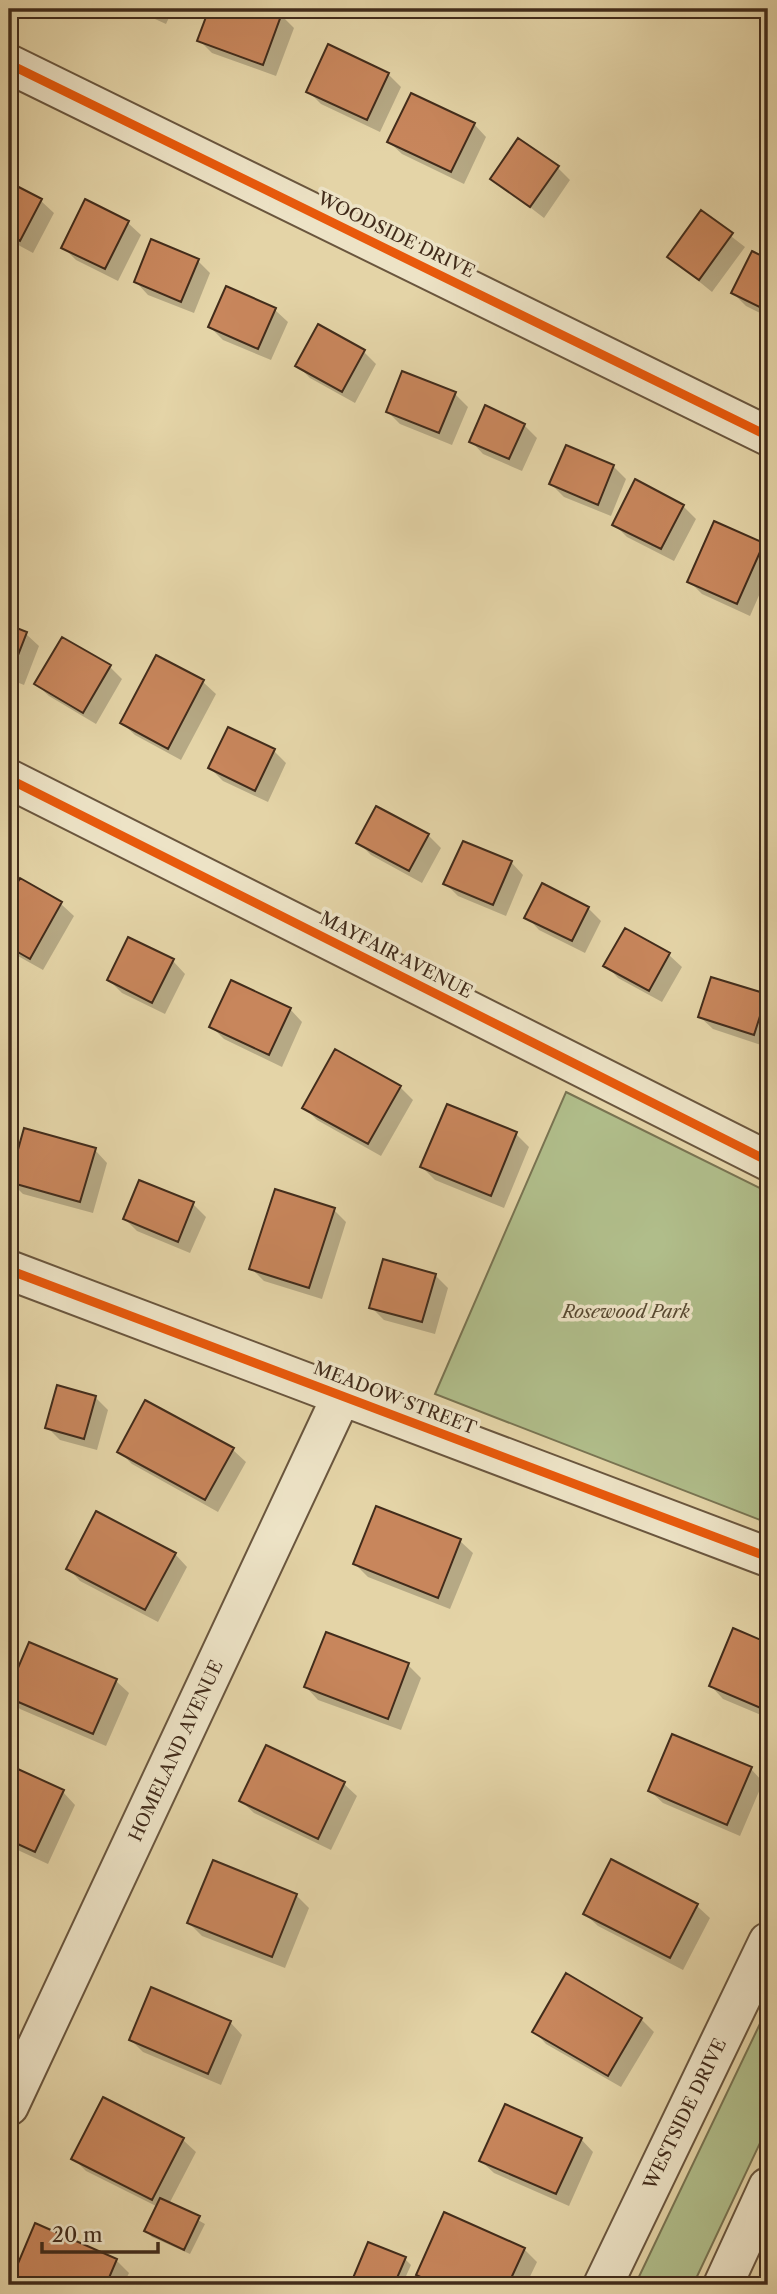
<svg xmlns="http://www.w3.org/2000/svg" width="777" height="2294" font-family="'Libre Caslon Text',serif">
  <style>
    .green { fill: #b0bd8a; stroke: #797452; stroke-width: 2 }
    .shadow { fill: #0003 }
    .building { fill: #c8865c; stroke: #422c1b; stroke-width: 2 }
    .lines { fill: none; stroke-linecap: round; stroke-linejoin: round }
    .minor-casing { stroke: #6a563e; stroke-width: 42 }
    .minor { stroke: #ede3c6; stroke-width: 38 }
    .cycleway-casing { stroke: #ede3c6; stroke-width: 13 }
    .cycleway { stroke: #e8590c; stroke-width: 9 }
    .labels { text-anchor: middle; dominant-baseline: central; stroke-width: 7; stroke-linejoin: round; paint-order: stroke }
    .street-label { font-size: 18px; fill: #422c1b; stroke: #ede3c6 }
    .park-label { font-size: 18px; font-style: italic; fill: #584931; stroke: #ede3c6 }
  </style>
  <rect width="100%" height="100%" fill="#e4d4a7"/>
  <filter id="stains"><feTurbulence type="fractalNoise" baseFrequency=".00286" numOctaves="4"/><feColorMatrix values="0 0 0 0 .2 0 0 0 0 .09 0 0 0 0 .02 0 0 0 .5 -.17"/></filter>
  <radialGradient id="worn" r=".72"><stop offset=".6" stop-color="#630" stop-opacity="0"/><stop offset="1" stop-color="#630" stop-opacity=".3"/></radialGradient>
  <path class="green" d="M566 1092 768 1192V1523L435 1394Z
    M768 2007V2126L693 2285H635Z"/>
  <path class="shadow" d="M133 9H173L166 24Z
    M211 9H265L281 15 294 28 276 76 212 53 199 40Z
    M388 74 401 87 380 132 321 104 308 91Z
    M474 124 486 137 464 184 402 154 389 142Z
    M558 168 570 180 544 218 492 178Z
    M9 184 41 201 54 213 33 253 9 240Z
    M701 213 745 247 712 292 669 257Z
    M128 223 141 235 118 281 76 260 63 247Z
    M753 253 768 261V317L746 306 733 293Z
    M198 261 210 273 194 313 148 295 136 282Z
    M275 310 288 322 271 360 223 340 210 327Z
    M364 352 376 364 355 403 310 378 297 365Z
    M455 394 468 407 452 445 400 424 388 412Z
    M524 425 537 438 522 471 483 454 471 441Z
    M567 448 613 466 626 479 611 516 564 497 551 484Z
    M683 506 696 519 674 561 627 537 614 524Z
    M715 524 768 550V575L750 616 702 594 689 581Z
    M9 627 26 634 39 646 24 685 9 679Z
    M157 657 203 682 216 694 181 760 135 735 122 723Z
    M109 666 122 679 96 724 49 696 36 684Z
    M274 751 286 763 268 802 223 781 210 768Z
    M428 835 441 848 422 883 371 855 358 842Z
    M511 862 523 875 506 916 458 896 446 884Z
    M20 881 61 904 74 916 43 970 9 951V901Z
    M588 908 601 921 585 953 539 930 527 917Z
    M669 955 682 967 662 1002 618 978 606 965Z
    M173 961 185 974 165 1014 122 993 109 980Z
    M766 996 767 1047 713 1029 700 1017Z
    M290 1009 302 1022 282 1067 224 1039 211 1026Z
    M400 1087 413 1100 381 1156 317 1120 304 1107Z
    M516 1134 529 1147 504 1208 435 1180 422 1167Z
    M95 1150 107 1163 93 1213 23 1194 10 1181Z
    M193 1204 206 1217 190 1253 137 1231 125 1219Z
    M334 1210 346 1222 322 1299 264 1281 251 1268Z
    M435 1275 448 1288 435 1334 384 1320 371 1307Z
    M95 1397 108 1410 97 1450 60 1440 47 1427Z
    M233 1450 246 1462 218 1512 132 1464 119 1451Z
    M460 1541 473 1553 450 1609 368 1577 355 1564Z
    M175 1554 187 1567 158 1622 80 1581 68 1568Z
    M734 1631 768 1645V1718L723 1699 711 1686Z
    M327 1634 408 1665 421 1678 401 1730 318 1700 306 1687Z
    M30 1644 116 1681 129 1693 106 1746 20 1709 9 1698Z
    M267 1747 344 1784 357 1796 331 1850 254 1813 241 1801Z
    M9 1767 63 1792 75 1805 48 1864 9 1846Z
    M751 1769 763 1782 740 1836 663 1803 650 1791Z
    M296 1895 309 1908 285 1968 202 1936 189 1923Z
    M697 1906 710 1918 683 1970 598 1926 585 1914Z
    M9 1928 16 1935 9 1950Z
    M641 2019 654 2032 621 2087 546 2044 534 2031Z
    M230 2022 242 2035 221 2085 143 2052 131 2040Z
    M581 2139 593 2152 569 2206 494 2173 481 2161Z
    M183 2140 196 2152 169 2204 205 2224 190 2254 152 2237 146 2231 158 2207 86 2171 73 2158Z
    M524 2249 537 2262 526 2285H429L418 2275Z
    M405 2259 411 2265 402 2285H364L355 2278Z
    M116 2260 129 2273 123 2285H19L13 2279Z"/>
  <path class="building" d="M209 9H270L282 13 263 65 197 41Z
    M328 44 389 73 367 120 306 92Z
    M411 93 475 123 451 172 387 142Z
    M518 138 559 166 530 207 490 179Z
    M9 182 42 199 20 241 9 235Z
    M85 199 129 221 105 269 61 248Z
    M701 210 733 233 699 280 667 257Z
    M151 239 199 259 181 302 134 282Z
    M752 251 768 259V311L731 293Z
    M226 286 276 308 258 349 208 327Z
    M318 324 365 350 342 392 295 366Z
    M402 371 456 392 439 433 386 412Z
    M485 405 525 424 509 459 469 442Z
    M566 445 614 465 598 505 549 484Z
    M635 479 684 505 661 549 612 525Z
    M714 521 764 543 737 604 687 582Z
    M9 625 27 632 11 673 9 672Z
    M62 637 111 665 83 713 34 684Z
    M156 655 204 680 168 749 120 723Z
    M228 727 275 749 255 791 208 768Z
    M376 806 429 834 409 871 356 843Z
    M463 841 512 861 493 905 443 884Z
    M20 878 62 902 30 959 9 947V898Z
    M542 883 589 907 572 941 524 918Z
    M625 928 670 953 649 991 603 966Z
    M128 937 174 959 152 1003 107 980Z
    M711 977 767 994 754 1035 698 1017Z
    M231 980 291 1008 269 1055 209 1027Z
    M335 1049 401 1086 368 1144 302 1108Z
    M447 1104 517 1132 491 1196 420 1167Z
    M24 1128 96 1148 80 1202 9 1182Z
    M139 1180 194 1202 178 1242 123 1219Z
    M275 1189 335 1208 309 1288 249 1269Z
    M383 1259 436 1274 422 1322 369 1308Z
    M57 1385 96 1396 84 1439 45 1428Z
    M145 1400 234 1448 205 1500 117 1452Z
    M376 1506 461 1539 438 1598 353 1564Z
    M96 1511 176 1553 145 1610 66 1569Z
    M733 1628 768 1643V1711L709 1686Z
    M326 1632 409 1663 388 1719 304 1687Z
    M29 1642 117 1679 93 1734 9 1698V1689Z
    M672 1734 752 1767 727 1825 648 1791Z
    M266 1745 345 1782 318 1839 239 1801Z
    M9 1765 64 1790 35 1852 9 1840Z
    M611 1859 698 1904 670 1958 583 1914Z
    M213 1860 297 1894 272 1957 187 1923Z
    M566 1973 642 2018 608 2076 532 2032Z
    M151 1987 231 2021 208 2074 129 2040Z
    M103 2097 184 2138 152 2200 71 2159Z
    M505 2104 582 2138 556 2194 479 2161Z
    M160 2198 200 2216 184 2250 144 2231Z
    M444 2212 525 2248 508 2285H439L416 2275Z
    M35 2223 117 2259 106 2285H23L11 2280Z
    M368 2242 406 2257 394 2285H370L353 2278Z"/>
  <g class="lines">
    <defs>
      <path id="minor" d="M9 64 768 436
        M9 779 768 1161
        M9 1270 768 1557
        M9 2106 342 1395
        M603 2285 768 1942
        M723 2285 768 2187"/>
    </defs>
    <use href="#minor" class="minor-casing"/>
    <use href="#minor" class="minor"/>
    <defs>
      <path id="cycleway" d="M9 64 768 436
        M9 779 768 1161
        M9 1270 768 1557"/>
    </defs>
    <use href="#cycleway" class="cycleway-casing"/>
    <use href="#cycleway" class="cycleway"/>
  </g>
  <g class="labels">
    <g class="street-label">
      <text transform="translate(396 235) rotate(26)">WOODSIDE DRIVE</text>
      <text transform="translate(396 955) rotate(27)">MAYFAIR AVENUE</text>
      <text transform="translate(395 1398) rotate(21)">MEADOW STREET</text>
      <text transform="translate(176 1751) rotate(-65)">HOMELAND AVENUE</text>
      <text transform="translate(685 2114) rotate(-64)">WESTSIDE DRIVE</text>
    </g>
    <g class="park-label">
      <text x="626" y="1312">Rosewood Park</text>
    </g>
  </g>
  <rect width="777" height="2294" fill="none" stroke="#e4d4a7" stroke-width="35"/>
  <rect x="10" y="10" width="756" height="2273" fill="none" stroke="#422c1b" stroke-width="3.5"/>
  <rect x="18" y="18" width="742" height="2259" fill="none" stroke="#422c1b" stroke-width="2"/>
  <path d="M42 2242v10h116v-10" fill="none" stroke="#422c1b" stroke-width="3.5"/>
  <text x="52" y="2242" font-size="21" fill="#422c1b" stroke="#ede3c6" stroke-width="5" paint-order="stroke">20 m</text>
  <rect width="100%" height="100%" filter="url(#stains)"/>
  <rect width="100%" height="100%" fill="url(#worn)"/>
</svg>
